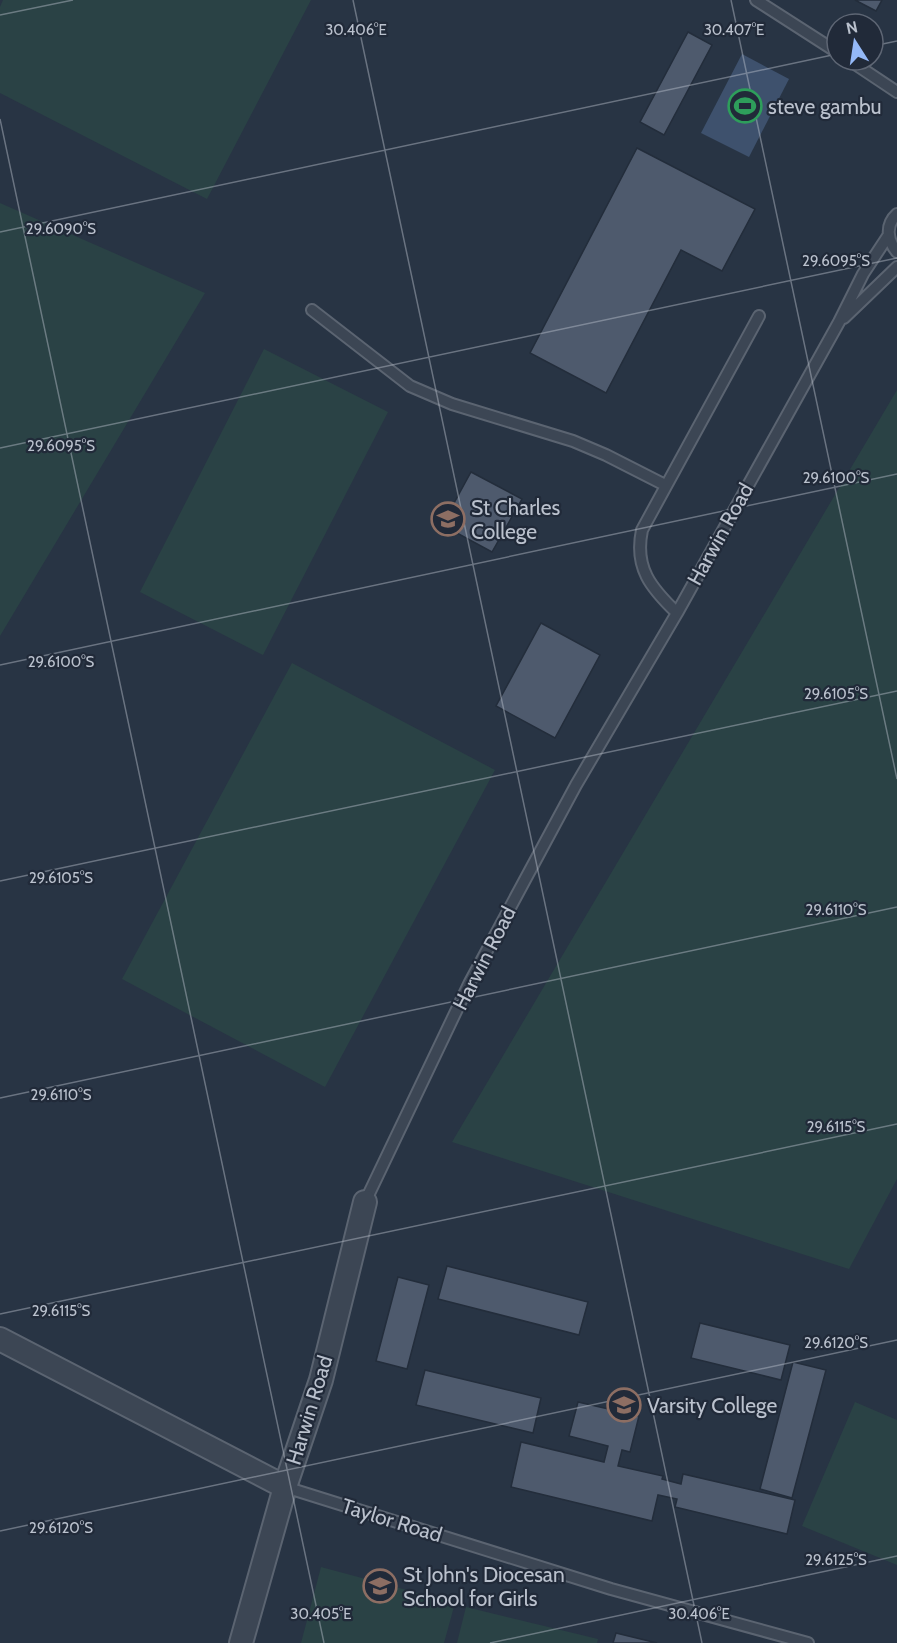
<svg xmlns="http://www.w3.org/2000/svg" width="897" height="1643" font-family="Cabin,sans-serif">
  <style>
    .green { fill: #2a4245 }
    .water { fill: #3e516d }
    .building { fill: #4e5a6d; stroke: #232d3b; stroke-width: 1.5 }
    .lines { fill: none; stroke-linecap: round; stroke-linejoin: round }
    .service-casing { stroke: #5b6471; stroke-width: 14 }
    .minor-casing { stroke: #5b6471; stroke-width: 26 }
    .service { stroke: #3c4654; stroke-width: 10 }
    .minor { stroke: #3c4654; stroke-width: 22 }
    .ticks { fill: none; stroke: #bac1cd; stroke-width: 1.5; stroke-opacity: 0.45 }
    .labels { text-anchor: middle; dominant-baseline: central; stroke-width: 4.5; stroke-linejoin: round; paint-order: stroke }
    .poi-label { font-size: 21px; fill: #bac1cd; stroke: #212a39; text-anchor: start }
    .street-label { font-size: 21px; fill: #bac1cd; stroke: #212a39 }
    .ticks-label { font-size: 15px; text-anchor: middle; fill: #bac1cd; stroke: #212a39; stroke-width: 4.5; stroke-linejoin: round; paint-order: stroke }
  </style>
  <rect width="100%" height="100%" fill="#283444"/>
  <path class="green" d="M3 0H311L207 199 0 93V7Z
    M0 203 205 293 0 636Z
    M264 349 388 412 263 655 140 592Z
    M897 390V1179L849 1269 452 1142Z
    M292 663 495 770 325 1087 122 979Z
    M855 1402 897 1420V1565L802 1526Z
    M321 1567 455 1603 444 1643H301Z
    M466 1607 598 1639 597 1643H457Z"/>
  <path class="water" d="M742 54 789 79 749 157 701 133Z"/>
  <path class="building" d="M855 0H882L876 11Z
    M688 32 712 45 664 135 640 122Z
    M637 148 755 209 722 271 681 250 606 393 530 353Z
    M471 472 522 499 492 552 442 525Z
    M541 623 600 655 555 738 496 706Z
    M447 1266 588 1302 579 1335 438 1299Z
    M398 1277 429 1285 407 1369 376 1361Z
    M700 1323 790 1345 781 1380 691 1358Z
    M793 1362 826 1370 792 1498 760 1489Z
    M425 1370 541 1398 533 1433 416 1405Z
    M578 1402 639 1416 630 1452 622 1450 618 1466 663 1476 662 1479 681 1484 683 1474 795 1500 787 1534 675 1507 677 1499 658 1495 652 1521 511 1487 521 1442 604 1462 608 1446 569 1436Z
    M616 1633 657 1643H613Z"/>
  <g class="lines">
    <defs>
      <path id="service" d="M756 0 837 52
        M849 60 897 92
        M897 214C885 225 887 240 897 252
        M312 310 410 386 452 404 573 441 606 455 665 485
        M844 318 897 267
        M677 613C651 588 634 568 642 530L759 316
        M365 1202 470 982 576 785 677 613 839 322 863 274 888 236
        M285 1487 611 1589 808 1643"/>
      <path id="minor" d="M0 1339 285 1487
        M241 1643 285 1487 321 1380 365 1202"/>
    </defs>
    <use href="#service" class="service-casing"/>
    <use href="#minor" class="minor-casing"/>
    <use href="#service" class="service"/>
    <use href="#minor" class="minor"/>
  </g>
  <path class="ticks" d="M353 0 702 1643M731 0 897 779M0 15 73 0M873 46 897 41M0 119 324 1643M0 232 837 54M0 448 897 258M0 665 897 474M0 881 897 691M0 1098 897 907M0 1314 897 1124M0 1531 897 1340M490 1643 897 1556"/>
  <defs>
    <symbol id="stadium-ring" viewBox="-11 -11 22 22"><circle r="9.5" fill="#212a39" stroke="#2e9e5b" stroke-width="1.5"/><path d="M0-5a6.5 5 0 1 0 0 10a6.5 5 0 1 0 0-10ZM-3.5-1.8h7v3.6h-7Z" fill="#2e9e5b"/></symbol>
    <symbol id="university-ring" viewBox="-11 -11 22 22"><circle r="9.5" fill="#212a39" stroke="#8d6e63" stroke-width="1.5"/><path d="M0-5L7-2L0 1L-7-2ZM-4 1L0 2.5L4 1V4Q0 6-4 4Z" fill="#8d6e63"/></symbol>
    <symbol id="school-ring" viewBox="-11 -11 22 22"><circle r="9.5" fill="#212a39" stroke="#8d6e63" stroke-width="1.5"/><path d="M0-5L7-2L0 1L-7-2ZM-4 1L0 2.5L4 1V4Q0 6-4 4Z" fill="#8d6e63"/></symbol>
  </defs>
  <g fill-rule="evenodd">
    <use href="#stadium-ring" x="726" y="87" width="38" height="38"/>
    <use href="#university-ring" x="429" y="500" width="38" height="38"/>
    <use href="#university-ring" x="605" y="1386" width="38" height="38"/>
    <use href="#school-ring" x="361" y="1567" width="38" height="38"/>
  </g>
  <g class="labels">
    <g class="poi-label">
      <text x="768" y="106">steve gambu</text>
      <text x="471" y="507">St Charles<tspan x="471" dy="24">College</tspan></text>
      <text x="647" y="1405">Varsity College</text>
      <text x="403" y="1574">St John's Diocesan<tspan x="403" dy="24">School for Girls</tspan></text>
    </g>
    <g class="street-label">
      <text transform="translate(720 534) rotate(-61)">Harwin Road</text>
      <text transform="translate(484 958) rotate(-63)">Harwin Road</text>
      <text transform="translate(309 1410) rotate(-73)">Harwin Road</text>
      <text transform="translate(392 1520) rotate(17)">Taylor Road</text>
    </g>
  </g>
  <g class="ticks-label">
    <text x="356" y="35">30.406°E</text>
    <text x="734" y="35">30.407°E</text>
    <text x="61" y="234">29.6090°S</text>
    <text x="836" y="266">29.6095°S</text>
    <text x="61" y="451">29.6095°S</text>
    <text x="836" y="483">29.6100°S</text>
    <text x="61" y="667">29.6100°S</text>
    <text x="836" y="699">29.6105°S</text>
    <text x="61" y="883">29.6105°S</text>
    <text x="836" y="915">29.6110°S</text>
    <text x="61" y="1100">29.6110°S</text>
    <text x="836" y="1132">29.6115°S</text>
    <text x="61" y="1316">29.6115°S</text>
    <text x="836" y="1348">29.6120°S</text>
    <text x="61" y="1533">29.6120°S</text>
    <text x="836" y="1565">29.6125°S</text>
    <text x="321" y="1619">30.405°E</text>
    <text x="699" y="1619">30.406°E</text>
  </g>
  <g transform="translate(855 42) rotate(348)"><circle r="28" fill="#212a39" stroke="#5e6674" stroke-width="1.5"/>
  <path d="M0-4.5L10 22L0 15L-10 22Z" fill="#94b9f8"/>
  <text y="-9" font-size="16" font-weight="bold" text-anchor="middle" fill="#bac1cd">N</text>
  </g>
</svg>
